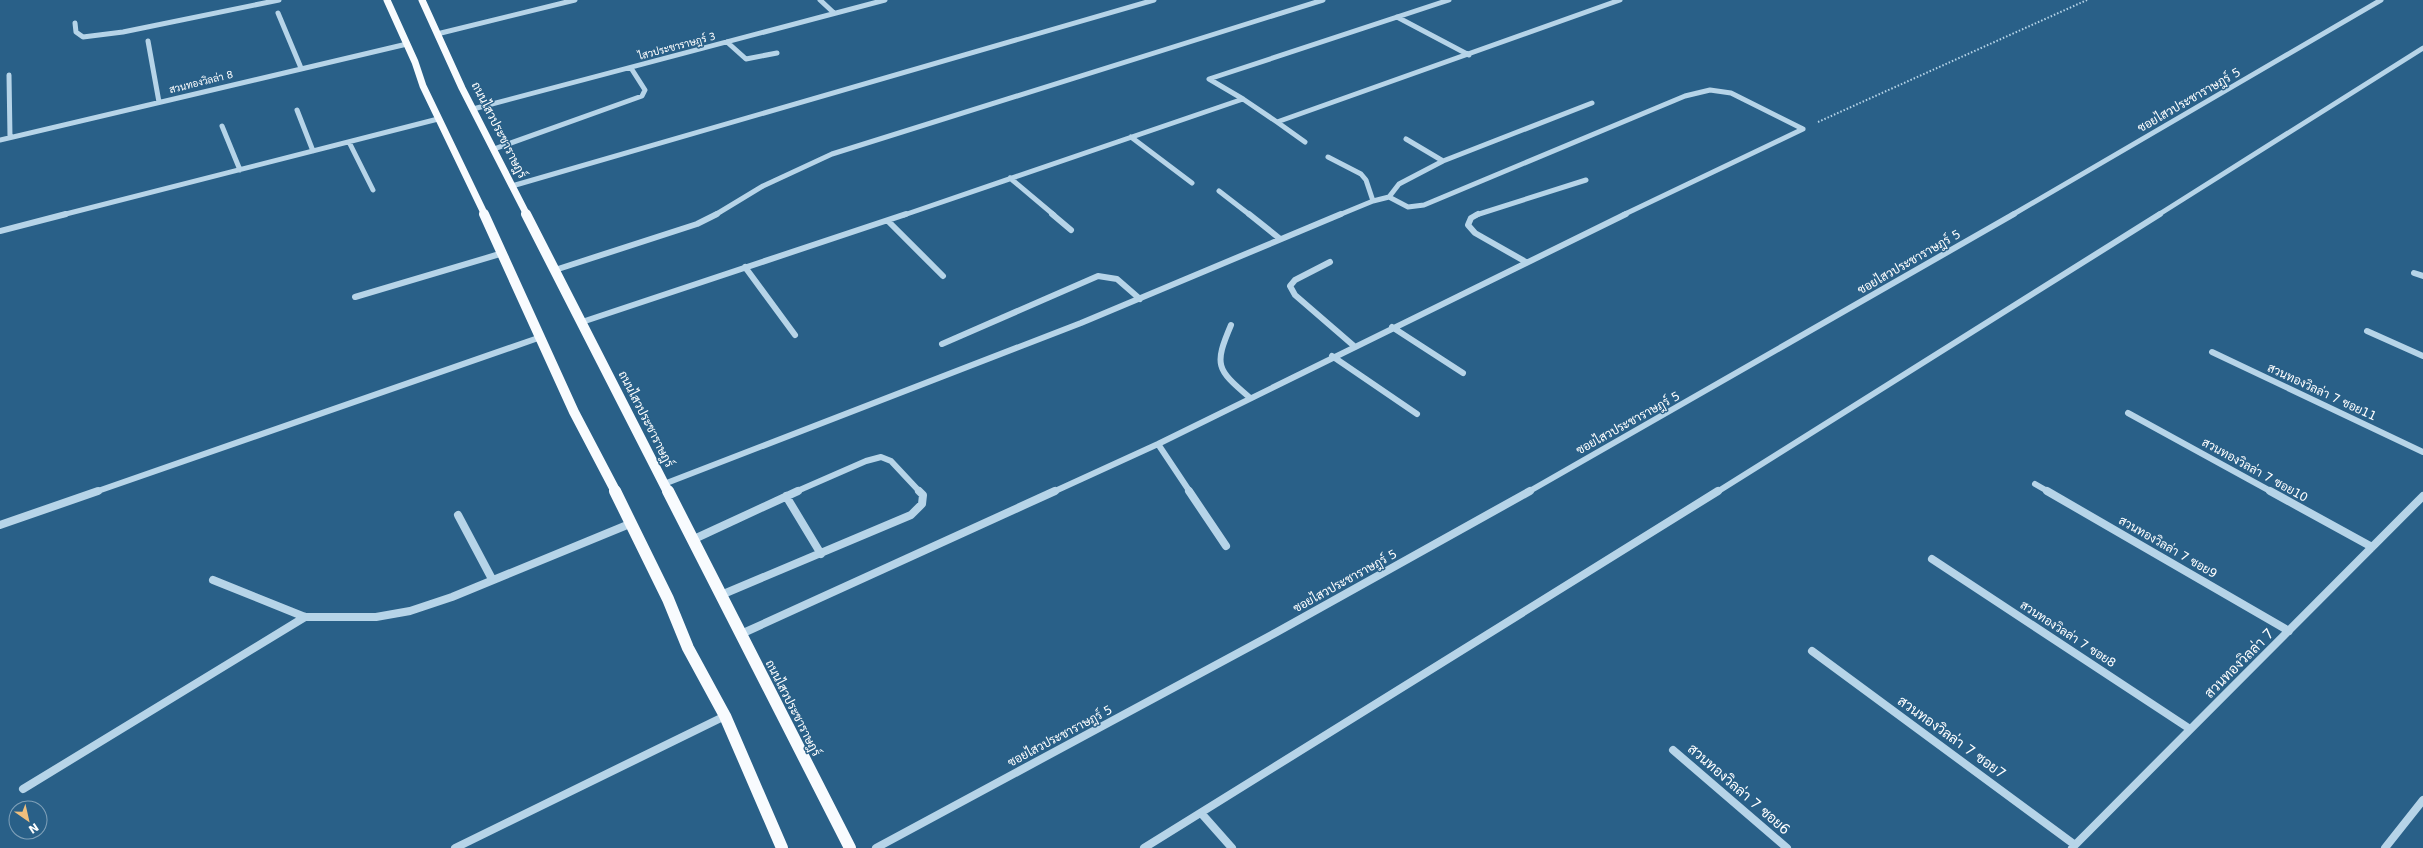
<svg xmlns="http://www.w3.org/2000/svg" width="2423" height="848" font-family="'DejaVu Sans',Sarabun,sans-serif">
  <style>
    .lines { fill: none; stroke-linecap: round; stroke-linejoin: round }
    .path { stroke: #b6d4e8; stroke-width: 2; stroke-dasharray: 1.5 2; stroke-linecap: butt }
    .minor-far2 { stroke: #b6d4e8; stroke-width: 5 }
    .minor-far1 { stroke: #b6d4e8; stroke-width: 6 }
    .minor { stroke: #b6d4e8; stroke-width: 8 }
    .major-far2 { stroke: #f8fbfe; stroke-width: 7 }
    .major-far1 { stroke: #f8fbfe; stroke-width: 10 }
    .major { stroke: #f8fbfe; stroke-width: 12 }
    .labels { text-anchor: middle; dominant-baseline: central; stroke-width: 3; stroke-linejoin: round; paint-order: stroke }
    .far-street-label { font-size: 10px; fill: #fff; stroke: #296088 }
    .street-label { font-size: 12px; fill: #fff; stroke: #296088 }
    .near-street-label { font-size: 14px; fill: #fff; stroke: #296088 }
  </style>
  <rect width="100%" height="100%" fill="#296088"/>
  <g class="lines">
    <path class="path" d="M1818 122 2087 0"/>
    <path class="minor-far2" d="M820 0 834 13
      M278 13 301 68
      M1397 17 1469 55
      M75 23 76 32 83 37 123 32 279 0
      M437 34 575 0
      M148 41 159 102
      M727 42 746 59 777 53
      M9 75 10 137
      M1243 99 1277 122 1620 0
      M473 109 885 0
      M297 110 313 151
      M1277 122 1305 142
      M222 126 240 170
      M1131 137 1192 183
      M1406 139 1443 161
      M0 140 407 44
      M349 142 373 190
      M494 149 642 96 645 90 631 68
      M1328 157 1361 174 1366 180 1373 201
      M1010 178 1054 215
      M512 186 1154 0
      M1219 191 1250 215
      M1389 197 1399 184 1443 161 1592 103
      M62 215 438 119
      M715 215 763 186 832 154 1323 0
      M904 215 1243 99 1209 79 1449 0
      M1339 215 1373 201 1389 197 1408 207 1424 205 1685 96 1710 90 1731 93 1803 129
      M1476 215 1586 180
      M1623 215 1803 129
      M2012 215 2381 0
      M2158 215 2423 48"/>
    <path class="minor-far1" d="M1052 214 1071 230
      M1249 214 1279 238
      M1478 214 1471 218 1468 225 1475 233 1526 262
      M888 221 943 276
      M0 231 66 214
      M1330 262 1295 280 1290 286 1295 295 1354 346
      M745 267 795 335
      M555 270 697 224 717 214
      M2414 273 2423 276
      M355 297 503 253
      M582 322 906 214
      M1231 325C1214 365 1216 369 1249 397
      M1392 327 1463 373
      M2367 331 2423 356
      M942 344 1098 276 1117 279 1140 299
      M2212 352 2423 452
      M1332 356 1417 414
      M2128 413 2272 492
      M1158 444 1190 492
      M664 484 1081 323 1341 214
      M2035 484 2049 492
      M95 492 541 337
      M795 492 866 461 881 457 891 461 920 492
      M1053 492 1158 444 1626 214
      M1528 492 2014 214
      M1717 492 2160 214"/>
    <path class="minor" d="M1189 491 1226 546
      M2047 491 2289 631
      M2270 491 2372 547
      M786 496 821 554
      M458 515 492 579
      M0 525 98 491
      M692 540 798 491
      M1932 559 2190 729
      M213 580 305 617H376L410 611 452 597 632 523
      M721 595 911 515 922 504 923 495 919 491
      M741 634 1055 491
      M1812 651 2075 845
      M1673 750 1787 848
      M23 789 305 617
      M1201 813 1232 848
      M455 848 725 716
      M876 848 1277 632 1530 491
      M1144 848 1718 491
      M2072 848 2423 496
      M2385 848 2423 800"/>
    <path class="major-far2" d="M387 0 415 62 423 86 485 215
      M422 0 462 88 527 215"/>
    <path class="major-far1" d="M484 214 574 412 616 492
      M526 214 668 492"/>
    <path class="major" d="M615 491 668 599 688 648 725 716 782 848
      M668 491 850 848"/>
  </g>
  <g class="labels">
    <g class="far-street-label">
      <text transform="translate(677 46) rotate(-15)">ไสวประชาราษฎร์ 3</text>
      <text transform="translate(201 82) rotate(-14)">สวนทองวิลล่า 8</text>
    </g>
    <g class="street-label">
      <text transform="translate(2189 100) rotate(-30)">ซอยไสวประชาราษฎร์ 5</text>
      <text transform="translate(499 130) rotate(63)">ถนนไสวประชาราษฎร์</text>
      <text transform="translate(1909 262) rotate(-30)">ซอยไสวประชาราษฎร์ 5</text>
      <text transform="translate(2322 392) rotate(25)">สวนทองวิลล่า 7 ซอย11</text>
      <text transform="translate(646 419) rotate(63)">ถนนไสวประชาราษฎร์</text>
      <text transform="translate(1628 423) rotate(-29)">ซอยไสวประชาราษฎร์ 5</text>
      <text transform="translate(2255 470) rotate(29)">สวนทองวิลล่า 7 ซอย10</text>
      <text transform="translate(2168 547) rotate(30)">สวนทองวิลล่า 7 ซอย9</text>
      <text transform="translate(1345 581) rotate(-29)">ซอยไสวประชาราษฎร์ 5</text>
      <text transform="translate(2068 634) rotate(33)">สวนทองวิลล่า 7 ซอย8</text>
      <text transform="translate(793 708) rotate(63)">ถนนไสวประชาราษฎร์</text>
      <text transform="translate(1060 736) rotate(-28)">ซอยไสวประชาราษฎร์ 5</text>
    </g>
    <g class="near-street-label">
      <text transform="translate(2239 663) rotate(-45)">สวนทองวิลล่า 7</text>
      <text transform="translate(1952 737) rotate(36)">สวนทองวิลล่า 7 ซอย7</text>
      <text transform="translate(1739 789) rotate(41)">สวนทองวิลล่า 7 ซอย6</text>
    </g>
  </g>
  <g transform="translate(28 820) rotate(146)"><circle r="19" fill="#296088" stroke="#7fa0b8"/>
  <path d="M0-3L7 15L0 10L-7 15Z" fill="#efbf7d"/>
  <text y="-6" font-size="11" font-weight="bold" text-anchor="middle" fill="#ffffff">N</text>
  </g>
</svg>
